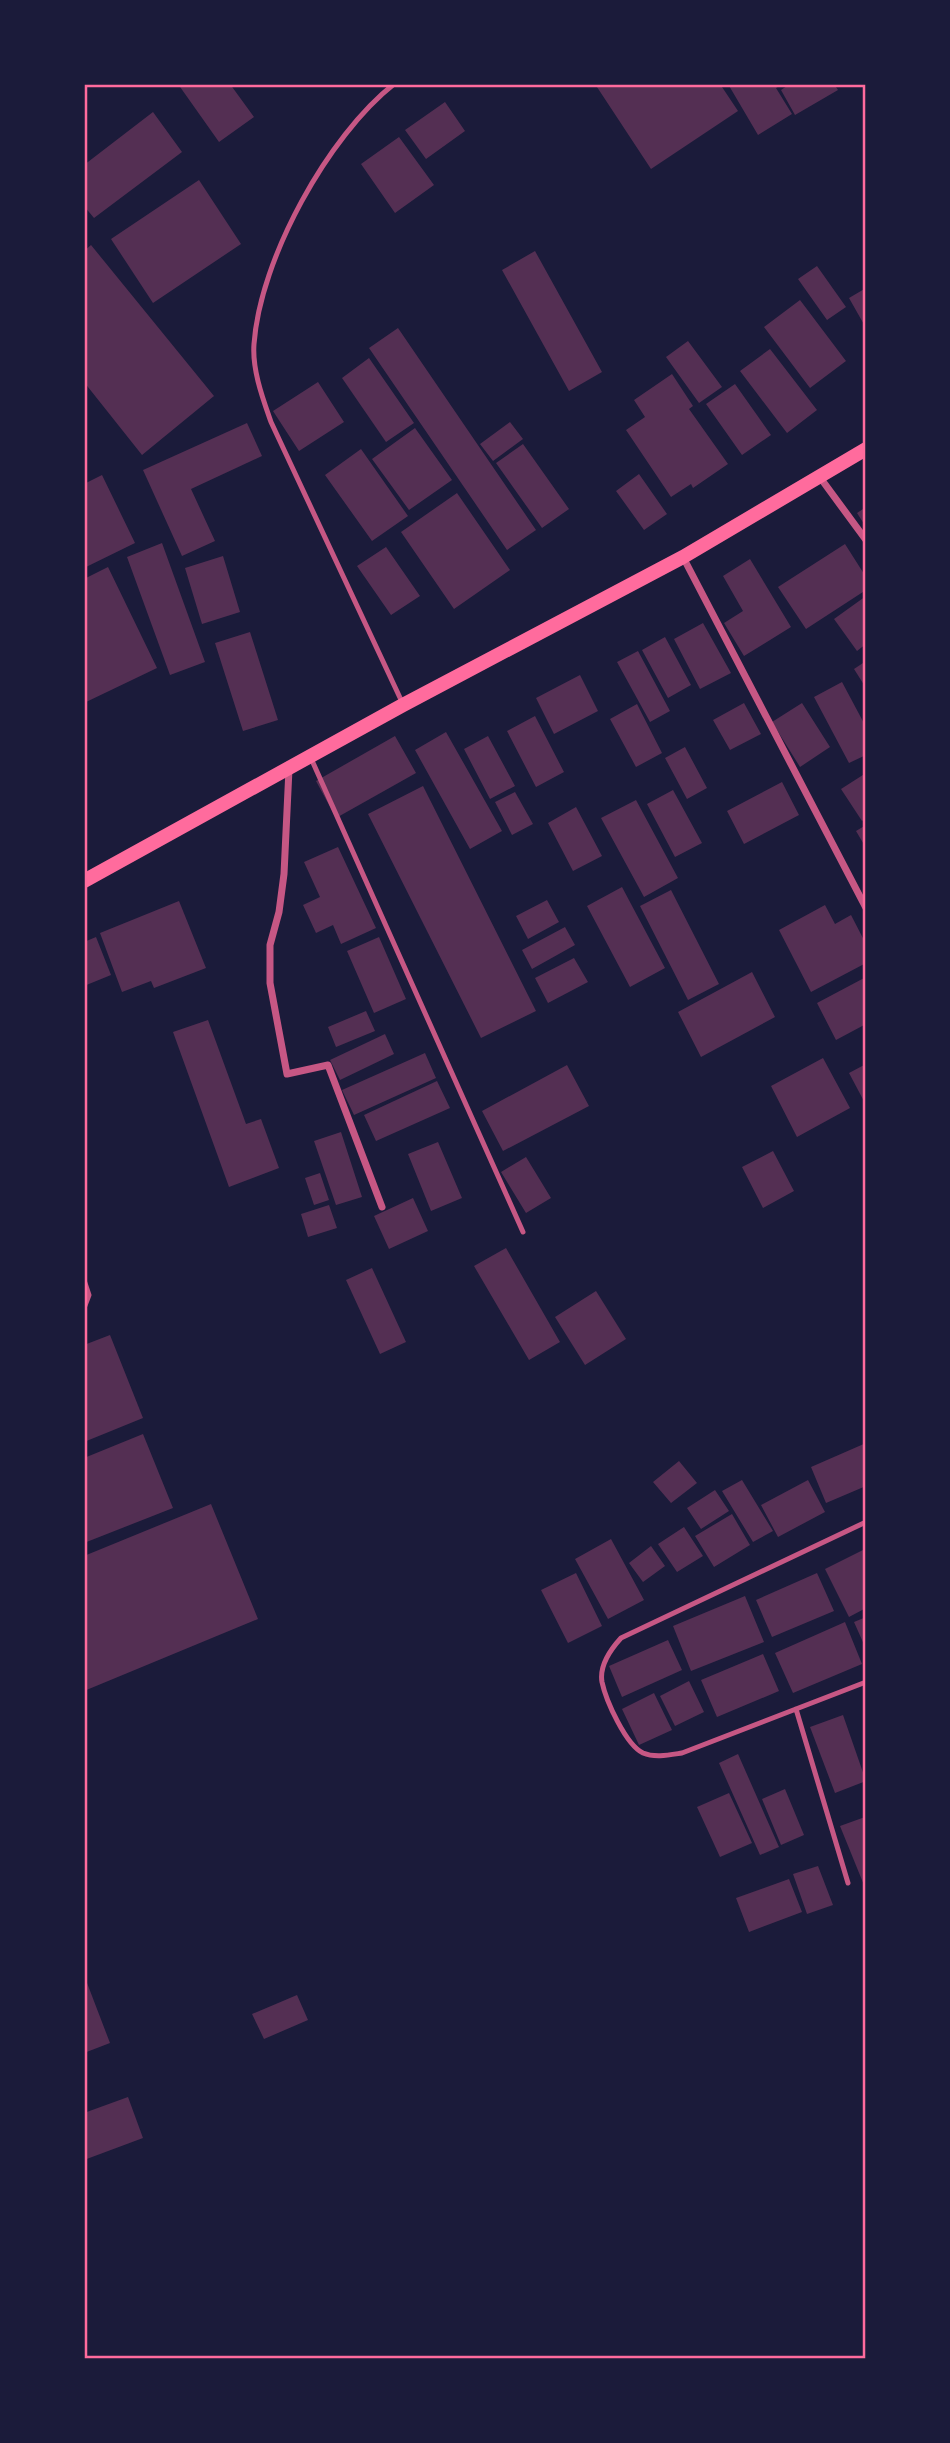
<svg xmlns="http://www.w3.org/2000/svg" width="950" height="2443" font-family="'IBM Plex Sans',sans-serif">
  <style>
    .building { fill: #542f53 }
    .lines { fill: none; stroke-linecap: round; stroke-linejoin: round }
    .service { stroke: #c65784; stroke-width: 5 }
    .minor { stroke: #c65784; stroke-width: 7 }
    .secondary { stroke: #ff6b9d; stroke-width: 14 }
    .neatline { fill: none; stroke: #ff6b9d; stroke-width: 2.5 }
  </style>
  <rect width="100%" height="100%" fill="#1b1b3a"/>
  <path class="building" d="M178 84H230L254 117 219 142Z
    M595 84H720L738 111 651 169Z
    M728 84H783L776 88 792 114 758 135Z
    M790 84H834L838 90 795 115 781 90Z
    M445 102 465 131 426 159 405 130Z
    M153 112 182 152 94 218 84 206V165Z
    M399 137 434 185 395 213 361 164Z
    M199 180 241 244 153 303 111 239Z
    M91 245 214 396 142 455 84 382V251Z
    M535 251 602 372 569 391 502 270Z
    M817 266 846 307 827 320 798 279Z
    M866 288V328L849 298Z
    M800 300 846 361 810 388 764 327Z
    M398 328 536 530 507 550 369 348Z
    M688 341 722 387 699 403 666 357Z
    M770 349 817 410 787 433 740 371Z
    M369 358 414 423 386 442 342 378Z
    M672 374 693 406 689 409 728 464 693 488 691 484 671 497 626 430 645 417 634 400Z
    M318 382 344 422 299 451 273 411Z
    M735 384 771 435 742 455 706 404Z
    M510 422 523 439 493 461 480 444Z
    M247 423 262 456 191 489 215 541 182 556 143 470Z
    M415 428 452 480 409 510 372 459Z
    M523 444 569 509 542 528 496 463Z
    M361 449 408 516 372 541 325 475Z
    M639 474 667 514 644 530 616 491Z
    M102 475 135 543 84 568V484Z
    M457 493 510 570 454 609 401 532Z
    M866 507V527L857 513Z
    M162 543 205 662 170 675 127 557Z
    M845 544 866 577V590L806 629 778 587Z
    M386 547 420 596 391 615 357 566Z
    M223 556 240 612 202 624 185 568Z
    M750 559 791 627 744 656 724 623 743 611 723 576Z
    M108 567 157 668 84 703V579Z
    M866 596V644L857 651 834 619Z
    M703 623 731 673 700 689 674 639Z
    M250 632 278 720 243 731 215 643Z
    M665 637 691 685 668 698 642 650Z
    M638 651 670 711 650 722 617 662Z
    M866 661V688L854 669Z
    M580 675 598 711 554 734 536 698Z
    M842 682 866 727V755L849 763 814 697Z
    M744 703 761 734 730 750 713 720Z
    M802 703 830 747 800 767 772 722Z
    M637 704 662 753 636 767 610 719Z
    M535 716 564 772 536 787 507 731Z
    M446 732 502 831 470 849 415 750Z
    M395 736 416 773 336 818 316 781Z
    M488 736 515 786 490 799 464 749Z
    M685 747 707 788 687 799 665 758Z
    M866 773V818L862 821 841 789Z
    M782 782 799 815 744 844 727 811Z
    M423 786 536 1011 481 1038 368 814Z
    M673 790 702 843 675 857 647 804Z
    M515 792 533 824 512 835 495 802Z
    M636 800 678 878 644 897 601 818Z
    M576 807 602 856 573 871 548 823Z
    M866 825V848L856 831Z
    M338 847 376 928 341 944 333 925 316 933 303 905 320 897 304 862Z
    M622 887 665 968 630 987 587 906Z
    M671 890 719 984 688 1000 640 906Z
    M547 900 559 922 528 939 516 916Z
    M179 901 206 968 154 988 151 981 122 992 100 933Z
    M825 905 835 924 851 915 866 944V963L811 992 779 930Z
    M565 927 575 945 532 969 522 950Z
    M96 937 111 975 84 986V942Z
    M379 937 406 999 374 1013 347 951Z
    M574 958 588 982 548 1003 535 978Z
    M752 972 775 1017 701 1057 678 1012Z
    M866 977V1024L836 1040 817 1003Z
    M366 1011 375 1031 336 1047 328 1027Z
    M208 1020 246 1124 261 1119 279 1168 229 1187 173 1032Z
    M385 1034 394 1054 340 1080 330 1060Z
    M425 1053 436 1078 354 1115 342 1090Z
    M823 1058 850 1108 797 1137 771 1086Z
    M866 1064V1105L849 1073Z
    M567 1065 589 1106 503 1151 482 1111Z
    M437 1081 450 1108 376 1141 364 1115Z
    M341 1132 362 1197 336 1205 314 1141Z
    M438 1142 462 1198 431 1211 408 1154Z
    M773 1151 794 1191 763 1208 742 1167Z
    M526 1157 551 1198 526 1213 501 1172Z
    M320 1173 329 1200 314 1205 305 1178Z
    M413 1198 428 1231 389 1249 374 1216Z
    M329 1205 337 1228 308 1237 301 1214Z
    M506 1248 560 1342 529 1360 474 1266Z
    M372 1268 406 1342 380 1354 346 1280Z
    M596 1291 626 1339 585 1365 555 1317Z
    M110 1335 143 1418 84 1442V1345Z
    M143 1434 173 1508 84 1543V1458Z
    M866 1443V1486L826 1503 811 1467Z
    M679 1461 697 1483 671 1503 653 1482Z
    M742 1480 773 1531 753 1542 722 1491Z
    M808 1480 825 1512 778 1537 761 1505Z
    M715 1490 729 1511 701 1529 687 1508Z
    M211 1504 258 1619 84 1691V1556Z
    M732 1514 750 1545 714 1567 695 1536Z
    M684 1527 703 1556 677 1572 658 1544Z
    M611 1539 644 1600 608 1619 575 1559Z
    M651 1546 665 1566 643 1582 629 1563Z
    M863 1550 866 1608 849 1617 825 1569Z
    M576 1573 602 1626 568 1643 541 1590Z
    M817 1573 834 1611 772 1637 756 1600Z
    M745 1596 764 1642 691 1671 673 1626Z
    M866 1617V1649L854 1622Z
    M845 1622 862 1664 793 1693 775 1653Z
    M668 1640 682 1670 622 1697 609 1666Z
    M763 1654 779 1691 717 1717 701 1680Z
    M689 1681 704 1712 675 1726 660 1696Z
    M654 1693 672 1730 639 1745 622 1709Z
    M843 1715 866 1781 835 1793 810 1727Z
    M738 1754 779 1847 760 1855 719 1763Z
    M785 1789 804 1835 781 1845 762 1799Z
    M729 1793 752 1843 720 1857 697 1807Z
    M865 1817 866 1819V1890L840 1826Z
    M818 1866 833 1905 807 1914 793 1874Z
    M789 1879 802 1912 749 1932 736 1898Z
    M84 1975 110 2043 84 2053Z
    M297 1995 308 2020 264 2039 252 2014Z
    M128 2097 143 2138 84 2160V2113Z"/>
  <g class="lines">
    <path class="service" d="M394 84C328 136 260 259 254 344 252 370 263 399 271 422L402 702
      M310 756 523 1232
      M84 1280 89 1295 84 1308
      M866 1522 621 1638C611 1649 599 1665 602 1682 606 1701 626 1745 643 1753 655 1758 669 1755 682 1753L866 1682
      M796 1709 848 1883"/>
    <path class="minor" d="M819 476 866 540
      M683 557 866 908
      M289 769 284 874 279 912 270 945V983L287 1074 328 1065 382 1207"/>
    <path class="secondary" d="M84 881 403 705 683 557 866 449"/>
  </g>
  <rect width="950" height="2443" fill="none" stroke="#1b1b3a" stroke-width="172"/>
  <rect x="86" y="86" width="778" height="2271" class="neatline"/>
</svg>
